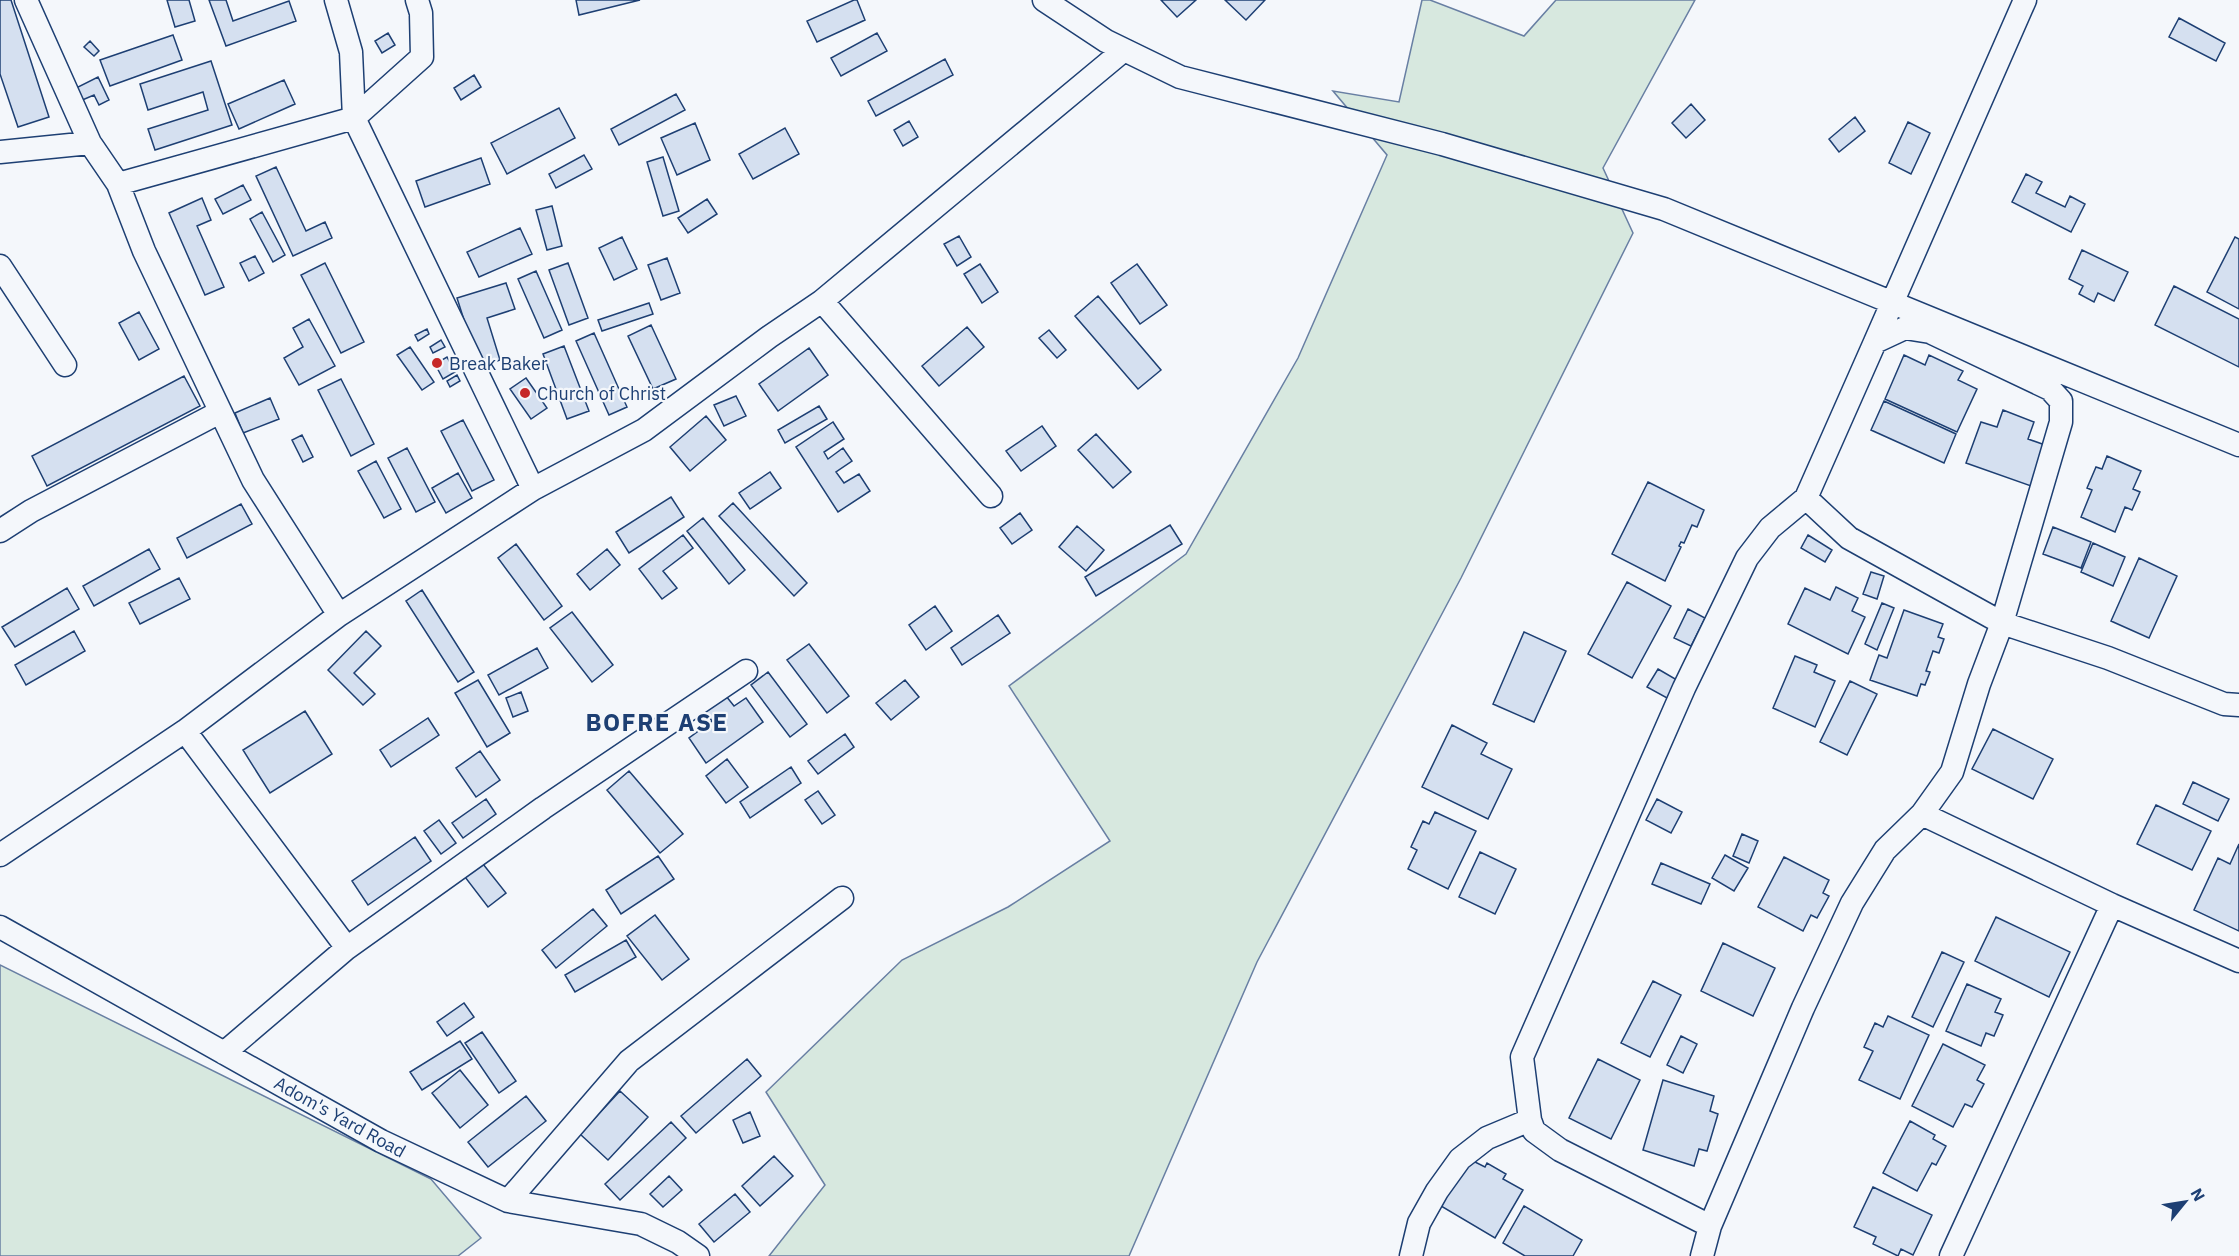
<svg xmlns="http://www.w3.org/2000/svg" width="2239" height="1256" font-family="'IBM Plex Sans',sans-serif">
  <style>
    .green { fill: #d7e8df; stroke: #687fa3; stroke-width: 1.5 }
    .building { fill: #d5e0f0; stroke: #1d3f73; stroke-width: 1.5 }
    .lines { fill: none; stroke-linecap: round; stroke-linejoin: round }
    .minor-casing { stroke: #1d3f73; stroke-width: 25 }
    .minor { stroke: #f4f7fb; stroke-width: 22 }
    .poi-dot { fill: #c62828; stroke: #f4f7fb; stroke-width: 2 }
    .labels { text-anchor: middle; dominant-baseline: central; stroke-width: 4.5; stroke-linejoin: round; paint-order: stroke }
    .poi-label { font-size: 18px; fill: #1d3f73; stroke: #f4f7fb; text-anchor: start }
    .street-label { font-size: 18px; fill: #1d3f73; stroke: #f4f7fb }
    .district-label { font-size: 24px; font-weight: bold; letter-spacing: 1.5px; fill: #1d3f73; stroke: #f4f7fb }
  </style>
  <rect width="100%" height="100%" fill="#f4f7fb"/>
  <path class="green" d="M1422 0H1430L1524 36 1556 0H1695L1603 168 1633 233 1461 578 1257 962 1129 1256H769L825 1185 766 1092 902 960 1008 907 1110 841 1009 686 1186 554 1298 358 1387 155 1333 91 1399 102Z
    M0 965 431 1179 481 1238 458 1256H0Z"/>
  <path class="building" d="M0 0H11L49 117 18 127 0 74Z
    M167 0H189L195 21 175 27Z
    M209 0H226L233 21 289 1 296 21 226 46Z
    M576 0H640L579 15Z
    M854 0H857L865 20 817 42 807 21Z
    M1161 0H1196L1177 17Z
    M1225 0H1265L1246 20Z
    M2179 18 2225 43 2216 61 2169 37Z
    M388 33 395 45 382 53 375 41Z
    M877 33 887 51 841 76 831 58Z
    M173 35 182 60 110 86 100 60Z
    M90 41 99 51 94 56 84 47Z
    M945 59 953 75 876 116 868 101Z
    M211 61 232 125 155 150 148 129 208 110 203 92 148 110 140 84Z
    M474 75 481 87 461 100 454 88Z
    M98 77 109 100 99 105 94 95 80 101 74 89Z
    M284 80 295 104 239 129 228 104Z
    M676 94 685 110 619 145 611 129Z
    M1691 104 1705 120 1686 138 1672 123Z
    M559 108 575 138 507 174 491 143Z
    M1855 117 1865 131 1839 152 1829 139Z
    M909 121 918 137 903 146 894 130Z
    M1908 122 1930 133 1911 174 1889 163Z
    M695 123 710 160 677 175 661 138Z
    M785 128 799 154 753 179 739 154Z
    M584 155 592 169 556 188 549 174Z
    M663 157 679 211 663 216 647 162Z
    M481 158 490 184 425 207 416 181Z
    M276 167 306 231 325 222 332 238 293 256 256 176Z
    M2026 174 2042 182 2036 193 2065 207 2070 196 2085 204 2071 232 2012 202Z
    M243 185 251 200 223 214 215 199Z
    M202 198 211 220 197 226 224 287 205 295 169 213Z
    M707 199 717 214 688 233 678 218Z
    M552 206 562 246 547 250 536 210Z
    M262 212 285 255 273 262 250 219Z
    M520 228 532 254 479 277 467 252Z
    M959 236 971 257 957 266 944 244Z
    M622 237 637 269 614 280 599 248Z
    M2235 237 2239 239V309L2207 292Z
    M2082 250 2128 272 2114 301 2098 293 2094 302 2079 294 2083 286 2069 279Z
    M255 256 264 273 249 281 240 263Z
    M667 258 680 293 661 300 648 265Z
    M325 263 364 342 341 353 301 275Z
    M568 263 588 318 569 325 549 270Z
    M980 264 998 292 982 303 964 274Z
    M1137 264 1167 305 1140 324 1111 283Z
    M536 271 562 330 544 338 518 279Z
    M506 283 515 309 487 318 500 360 479 367 457 298Z
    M2174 286 2239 319V367L2155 325Z
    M1098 296 1161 370 1138 389 1075 316Z
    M649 303 653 314 602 331 598 320Z
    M139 312 159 349 139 360 119 323Z
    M309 319 335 366 299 385 284 358 303 347 293 328Z
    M651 325 676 379 653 389 628 336Z
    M967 327 984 347 939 386 922 366Z
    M427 329 429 334 418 341 415 335Z
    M1049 330 1066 350 1057 358 1039 338Z
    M594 333 627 407 609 415 576 341Z
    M441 340 445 347 433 353 430 347Z
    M564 346 589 411 567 419 543 354Z
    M410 347 434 382 422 390 397 355Z
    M809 348 828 375 778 411 759 384Z
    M1904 355 1925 365 1929 355 1963 371 1958 380 1977 389 1957 432 1885 399Z
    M447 357 455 372 443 379 435 364Z
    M457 375 460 381 450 387 447 381Z
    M184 376 200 406 47 486 32 456Z
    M526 378 547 408 531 419 510 389Z
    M341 379 374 444 351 456 318 390Z
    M736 396 746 416 724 426 714 405Z
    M270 398 279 419 243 433 235 413Z
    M1884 401 1956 434 1944 463 1871 430Z
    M819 406 827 419 785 443 778 430Z
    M2003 410 2034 422 2028 439 2048 446 2034 487 1966 463 1981 422 1997 427Z
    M706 416 726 440 690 471 670 447Z
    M463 420 494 480 472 491 441 431Z
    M833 422 844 439 824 452 828 459 843 448 852 461 836 472 844 483 859 474 870 491 838 512 796 447Z
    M1042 426 1056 446 1021 471 1006 451Z
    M1096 434 1131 472 1113 488 1078 450Z
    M302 435 313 457 303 462 292 440Z
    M407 448 435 502 416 512 388 458Z
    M2107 456 2141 471 2133 489 2140 492 2132 510 2125 507 2115 532 2081 517 2092 490 2087 488 2096 467 2102 469Z
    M376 461 401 509 384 518 358 471Z
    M770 472 781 488 750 509 739 493Z
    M458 473 472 498 446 513 432 488Z
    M1648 482 1704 510 1697 527 1692 525 1684 543 1681 542 1679 546 1681 547 1665 581 1612 554Z
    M671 497 684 517 629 553 616 532Z
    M733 503 807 583 794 596 719 516Z
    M241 504 252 524 187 558 177 538Z
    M1020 513 1032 530 1012 544 1000 528Z
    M703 518 745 570 729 584 687 531Z
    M1170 525 1182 544 1096 596 1085 577Z
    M1077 526 1104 550 1086 571 1059 547Z
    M2053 527 2091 542 2081 568 2043 554Z
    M683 535 693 548 663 571 677 588 662 599 639 569Z
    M1808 535 1832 550 1825 562 1801 548Z
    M2093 543 2125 557 2113 586 2081 572Z
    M516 544 562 606 544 620 498 558Z
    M149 549 160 569 94 606 83 586Z
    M607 549 620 565 590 590 577 574Z
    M2139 558 2177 576 2149 638 2111 621Z
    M1871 572 1884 576 1877 599 1863 594Z
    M179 578 190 599 140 624 129 603Z
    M1627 582 1671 606 1632 678 1588 654Z
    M1836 587 1858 598 1852 611 1865 617 1848 654 1788 624 1805 588 1830 600Z
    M67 588 79 609 15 647 2 627Z
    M422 590 474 672 458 682 406 601Z
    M1882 603 1894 608 1877 650 1865 644Z
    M935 606 952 631 926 650 909 625Z
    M1688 609 1705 618 1691 646 1674 638Z
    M1904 610 1943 624 1938 637 1944 639 1939 653 1933 651 1926 671 1930 672 1925 685 1921 684 1917 696 1870 680 1879 655 1887 658Z
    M572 612 613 665 592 682 550 628Z
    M998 615 1010 633 962 665 951 648Z
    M74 631 85 651 26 685 15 665Z
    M366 631 381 646 354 673 375 694 363 705 328 670Z
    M1524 632 1566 651 1534 722 1493 704Z
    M809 644 849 696 827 713 787 660Z
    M537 648 548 668 499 695 488 675Z
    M1795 656 1817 665 1814 672 1835 681 1815 727 1773 708Z
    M1658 669 1677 680 1667 698 1647 687Z
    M768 672 807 724 790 737 751 685Z
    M478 680 510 733 487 747 455 693Z
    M905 680 919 697 891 720 876 703Z
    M1850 681 1877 694 1847 755 1820 742Z
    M521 692 528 711 513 717 506 698Z
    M726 696 734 706 746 698 763 722 706 763 689 738 712 721 705 711Z
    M305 711 332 754 270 793 243 750Z
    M428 718 439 735 391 767 380 750Z
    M1452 725 1487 743 1481 754 1512 769 1488 819 1422 787Z
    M1993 729 2053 759 2033 799 1972 769Z
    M845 734 854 747 818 774 808 761Z
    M480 751 500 780 476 797 456 768Z
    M727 759 748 787 726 803 706 776Z
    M791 767 801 783 750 818 740 802Z
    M629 771 683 834 660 853 607 790Z
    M2193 782 2229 799 2218 821 2183 804Z
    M818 791 835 815 822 824 805 800Z
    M486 799 496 814 463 838 452 823Z
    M1657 799 1682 812 1671 833 1646 820Z
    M2156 805 2211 831 2192 870 2137 844Z
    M1435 812 1476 831 1448 889 1408 869 1417 850 1411 847 1423 821 1429 824Z
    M439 820 456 843 441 854 424 831Z
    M1742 834 1758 841 1749 863 1733 856Z
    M415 837 431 861 368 905 352 881Z
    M2239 844V931L2194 910 2218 858 2230 864Z
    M1480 852 1516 869 1495 914 1459 897Z
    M1725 855 1748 868 1734 891 1712 878Z
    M658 856 674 879 621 914 606 890Z
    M1784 857 1829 880 1823 893 1829 896 1817 918 1811 915 1803 931 1758 907Z
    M1661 863 1710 884 1701 904 1652 884Z
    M483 864 506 893 488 907 465 877Z
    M593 909 607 926 556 968 542 950Z
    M655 915 689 959 662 980 627 936Z
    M1996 917 2070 952 2049 997 1975 961Z
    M626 940 636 957 575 992 565 975Z
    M1723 943 1775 968 1753 1016 1701 991Z
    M1942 952 1964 962 1933 1027 1912 1017Z
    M1653 981 1681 995 1650 1057 1621 1043Z
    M1967 984 2001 999 1995 1012 2003 1015 1994 1036 1986 1033 1981 1046 1946 1031Z
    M464 1003 474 1017 447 1036 437 1022Z
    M1888 1016 1929 1035 1900 1099 1859 1080 1873 1051 1864 1047 1875 1023 1883 1027Z
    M482 1032 516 1081 499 1093 465 1043Z
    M1681 1036 1697 1044 1683 1073 1667 1065Z
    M460 1041 472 1059 422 1090 410 1072Z
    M1943 1044 1985 1065 1977 1080 1984 1084 1972 1107 1965 1104 1953 1127 1912 1106Z
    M747 1059 761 1076 696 1133 681 1116Z
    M1598 1059 1640 1080 1611 1139 1569 1118Z
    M460 1070 488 1105 460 1128 432 1093Z
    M1663 1080 1714 1096 1710 1111 1718 1114 1707 1151 1699 1149 1694 1166 1643 1150Z
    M620 1091 648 1117 608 1160 580 1134Z
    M526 1096 546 1121 488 1167 468 1142Z
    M750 1112 760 1136 743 1143 733 1120Z
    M1910 1121 1935 1135 1933 1139 1946 1146 1936 1165 1932 1163 1917 1191 1883 1173Z
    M671 1122 686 1138 620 1200 605 1184Z
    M774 1156 793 1176 760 1206 742 1186Z
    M1469 1159 1485 1167 1487 1163 1506 1174 1503 1179 1523 1190 1495 1238 1441 1206Z
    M669 1176 682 1190 663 1207 650 1194Z
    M1873 1187 1932 1215 1913 1255 1901 1249 1898 1256 1873 1244 1876 1237 1854 1227Z
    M735 1194 750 1212 714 1242 699 1224Z
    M1524 1206 1582 1240 1573 1256H1525L1503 1243Z"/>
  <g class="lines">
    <defs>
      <path id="minor" d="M26 0 90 143 118 184 144 251 253 480 339 615
        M336 0 351 52 354 118 533 489 644 430 769 337 822 301 991 496
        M1044 0 1106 41 1180 77 1442 144 1664 209 2239 445
        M0 152 90 143
        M118 184 354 118 422 57 421 13 417 0
        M0 266 65 365
        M822 301 1124 50
        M1875 342 2025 0
        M1806 498 1849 538 2002 623 2108 658 2224 704 2239 705
        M0 531 31 511 220 412
        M185 731 339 615 533 489
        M1922 814 2112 905 2239 961
        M0 855 185 731 347 948 543 808 746 671
        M0 927 381 1141 508 1201 641 1224 678 1242 698 1256
        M224 1053 347 948
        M508 1201 629 1061 842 898
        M1411 1256 1419 1223 1437 1191 1460 1159 1487 1138 1530 1120
        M1702 1256 1710 1226 1803 1008 1852 903 1885 850 1922 814 1952 772 1979 684 2002 623 2061 422V401L2050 389 1930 332 1905 328 1875 342 1806 498 1770 528 1747 558 1684 688 1522 1057 1530 1120 1534 1131 1560 1150 1710 1226
        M1951 1256 2112 905"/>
    </defs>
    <use href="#minor" class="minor-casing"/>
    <use href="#minor" class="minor"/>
  </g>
  <g class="poi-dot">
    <circle cx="437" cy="363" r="6"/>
    <circle cx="525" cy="393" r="6"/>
  </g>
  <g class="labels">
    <g class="poi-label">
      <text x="449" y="363">Break Baker</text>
      <text x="537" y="393">Church of Christ</text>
    </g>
    <g class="street-label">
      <text transform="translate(340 1117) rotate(29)">Adom's Yard Road</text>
    </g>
    <g class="district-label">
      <text x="657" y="722">BOFRE ASE</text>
    </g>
  </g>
  <g transform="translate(2185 1202) rotate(60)" stroke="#f4f7fb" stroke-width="4.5" paint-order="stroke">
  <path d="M0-4.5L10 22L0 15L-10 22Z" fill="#1d3f73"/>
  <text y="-9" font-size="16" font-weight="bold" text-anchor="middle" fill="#1d3f73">N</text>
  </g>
</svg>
